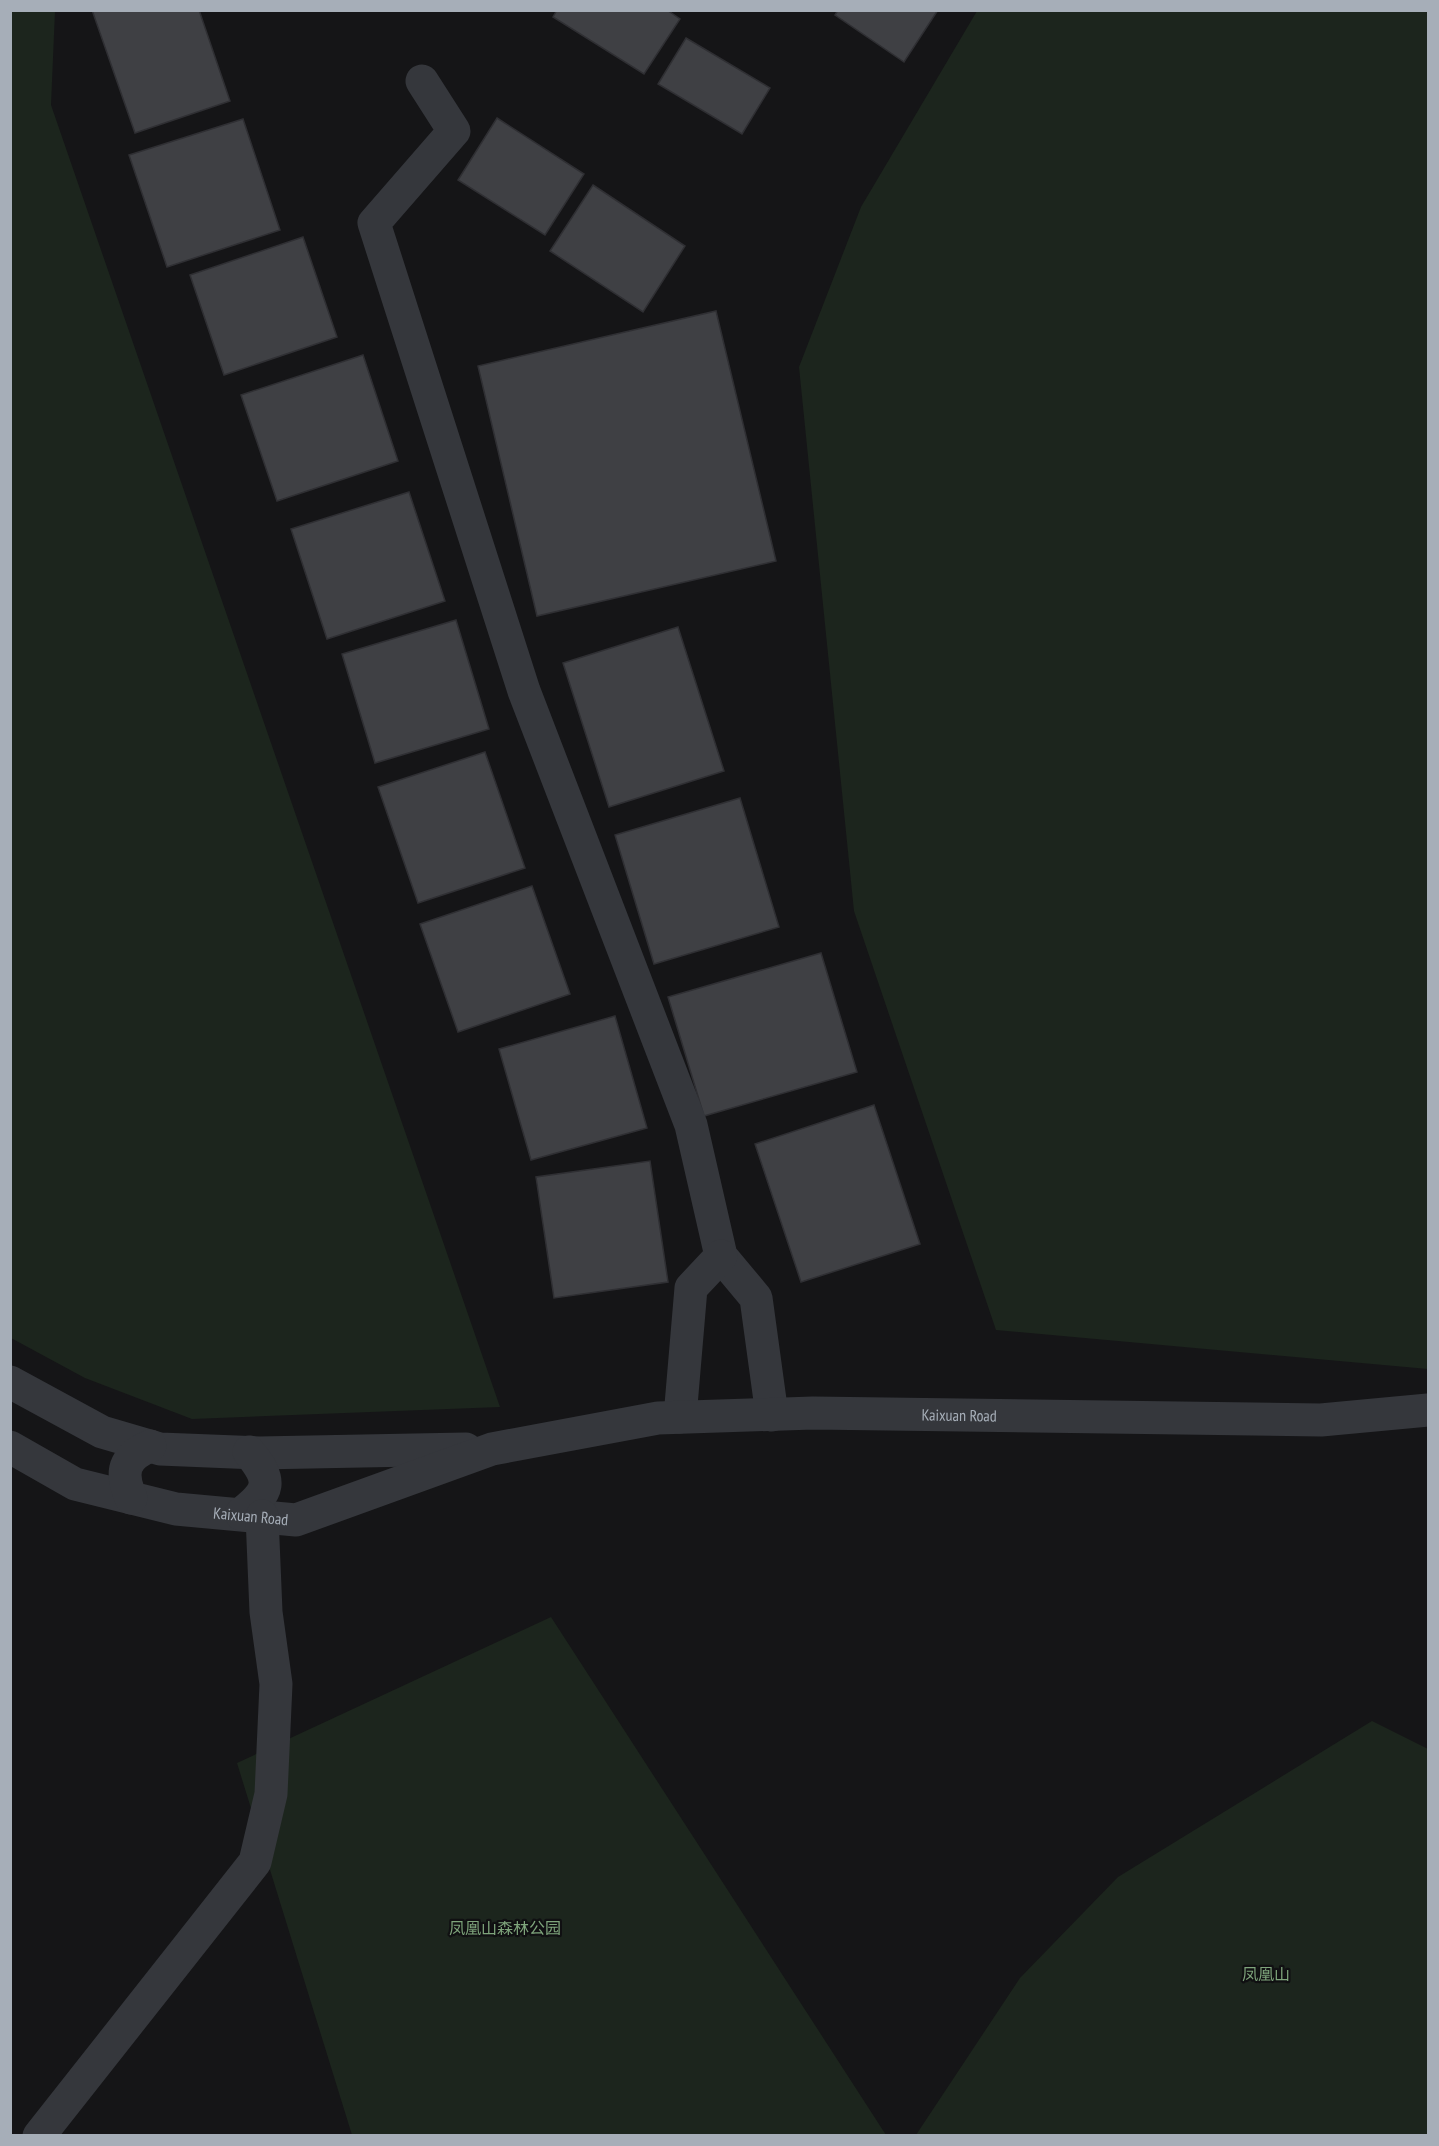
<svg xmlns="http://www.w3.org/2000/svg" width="1439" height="2146" font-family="'PT Sans Narrow','Noto Sans SC',sans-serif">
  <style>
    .green { fill: #1c251d }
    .building { fill: #3f4044; stroke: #2f2f33; stroke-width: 1.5 }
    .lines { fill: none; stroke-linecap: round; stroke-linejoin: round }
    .minor { stroke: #35373c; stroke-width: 33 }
    .labels { text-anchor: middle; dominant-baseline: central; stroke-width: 4.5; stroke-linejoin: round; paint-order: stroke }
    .street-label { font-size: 16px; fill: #a6aeb8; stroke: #101012 }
    .park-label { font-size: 16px; fill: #7ea47b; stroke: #101012 }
  </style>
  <rect width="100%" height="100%" fill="#151517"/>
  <path class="green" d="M10 11H55L51 105 500 1407 192 1419 85 1378 11 1338Z
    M977 11H1428V1369L996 1330 854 911 799 367 861 207Z
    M551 1617 886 2135H352L237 1763Z
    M1372 1721 1428 1749V2135H916L1020 1978 1118 1877Z"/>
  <path class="building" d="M92 10H199L230 101 135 133Z
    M557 10H667L680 19 644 74 553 17Z
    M838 10H938L904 62 835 15Z
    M686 38 770 88 742 134 658 84Z
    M497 118 584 174 545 235 458 180Z
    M243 119 280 230 167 267 129 155Z
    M593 185 685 246 643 312 550 251Z
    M303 237 337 337 224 375 190 275Z
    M716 311 776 561 537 616 478 366Z
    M363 355 398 461 277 501 241 395Z
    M409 492 445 601 327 639 291 529Z
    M456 620 489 729 375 763 342 654Z
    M678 627 724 771 609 807 563 663Z
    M485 752 525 868 418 903 378 787Z
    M740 798 779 927 654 964 615 835Z
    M532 886 570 994 458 1032 420 924Z
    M821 953 857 1072 704 1116 668 997Z
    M615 1016 647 1128 531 1160 499 1049Z
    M874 1105 920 1244 801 1282 755 1144Z
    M650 1161 668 1282 554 1298 536 1177Z"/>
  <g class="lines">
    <g class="minor">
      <path d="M422 81 454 131 374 223 524 691 691 1125 721 1256 756 1298 772 1415"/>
      <path d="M10 1382 102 1432 160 1449 259 1453 466 1449"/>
      <path d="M680 1417 691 1288 721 1256"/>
      <path id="s1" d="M10 1447 75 1484 176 1509 296 1520 492 1449 658 1418 813 1413 1321 1420 1428 1410"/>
      <path d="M131 1498C120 1472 123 1458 150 1446"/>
      <path d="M241 1514C270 1491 273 1482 249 1452"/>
      <path d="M39 2136 255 1862 271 1794 276 1684 266 1612 262 1516"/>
    </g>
  </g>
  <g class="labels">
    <g class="street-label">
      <text stroke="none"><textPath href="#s1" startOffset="978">Kaixuan Road</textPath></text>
      <text stroke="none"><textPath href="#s1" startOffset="254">Kaixuan Road</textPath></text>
    </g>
    <g class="park-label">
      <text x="505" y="1928">凤凰山森林公园</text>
      <text x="1266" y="1974">凤凰山</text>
    </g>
  </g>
  <rect width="1439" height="2146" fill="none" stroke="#a6aeb8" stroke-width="24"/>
</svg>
